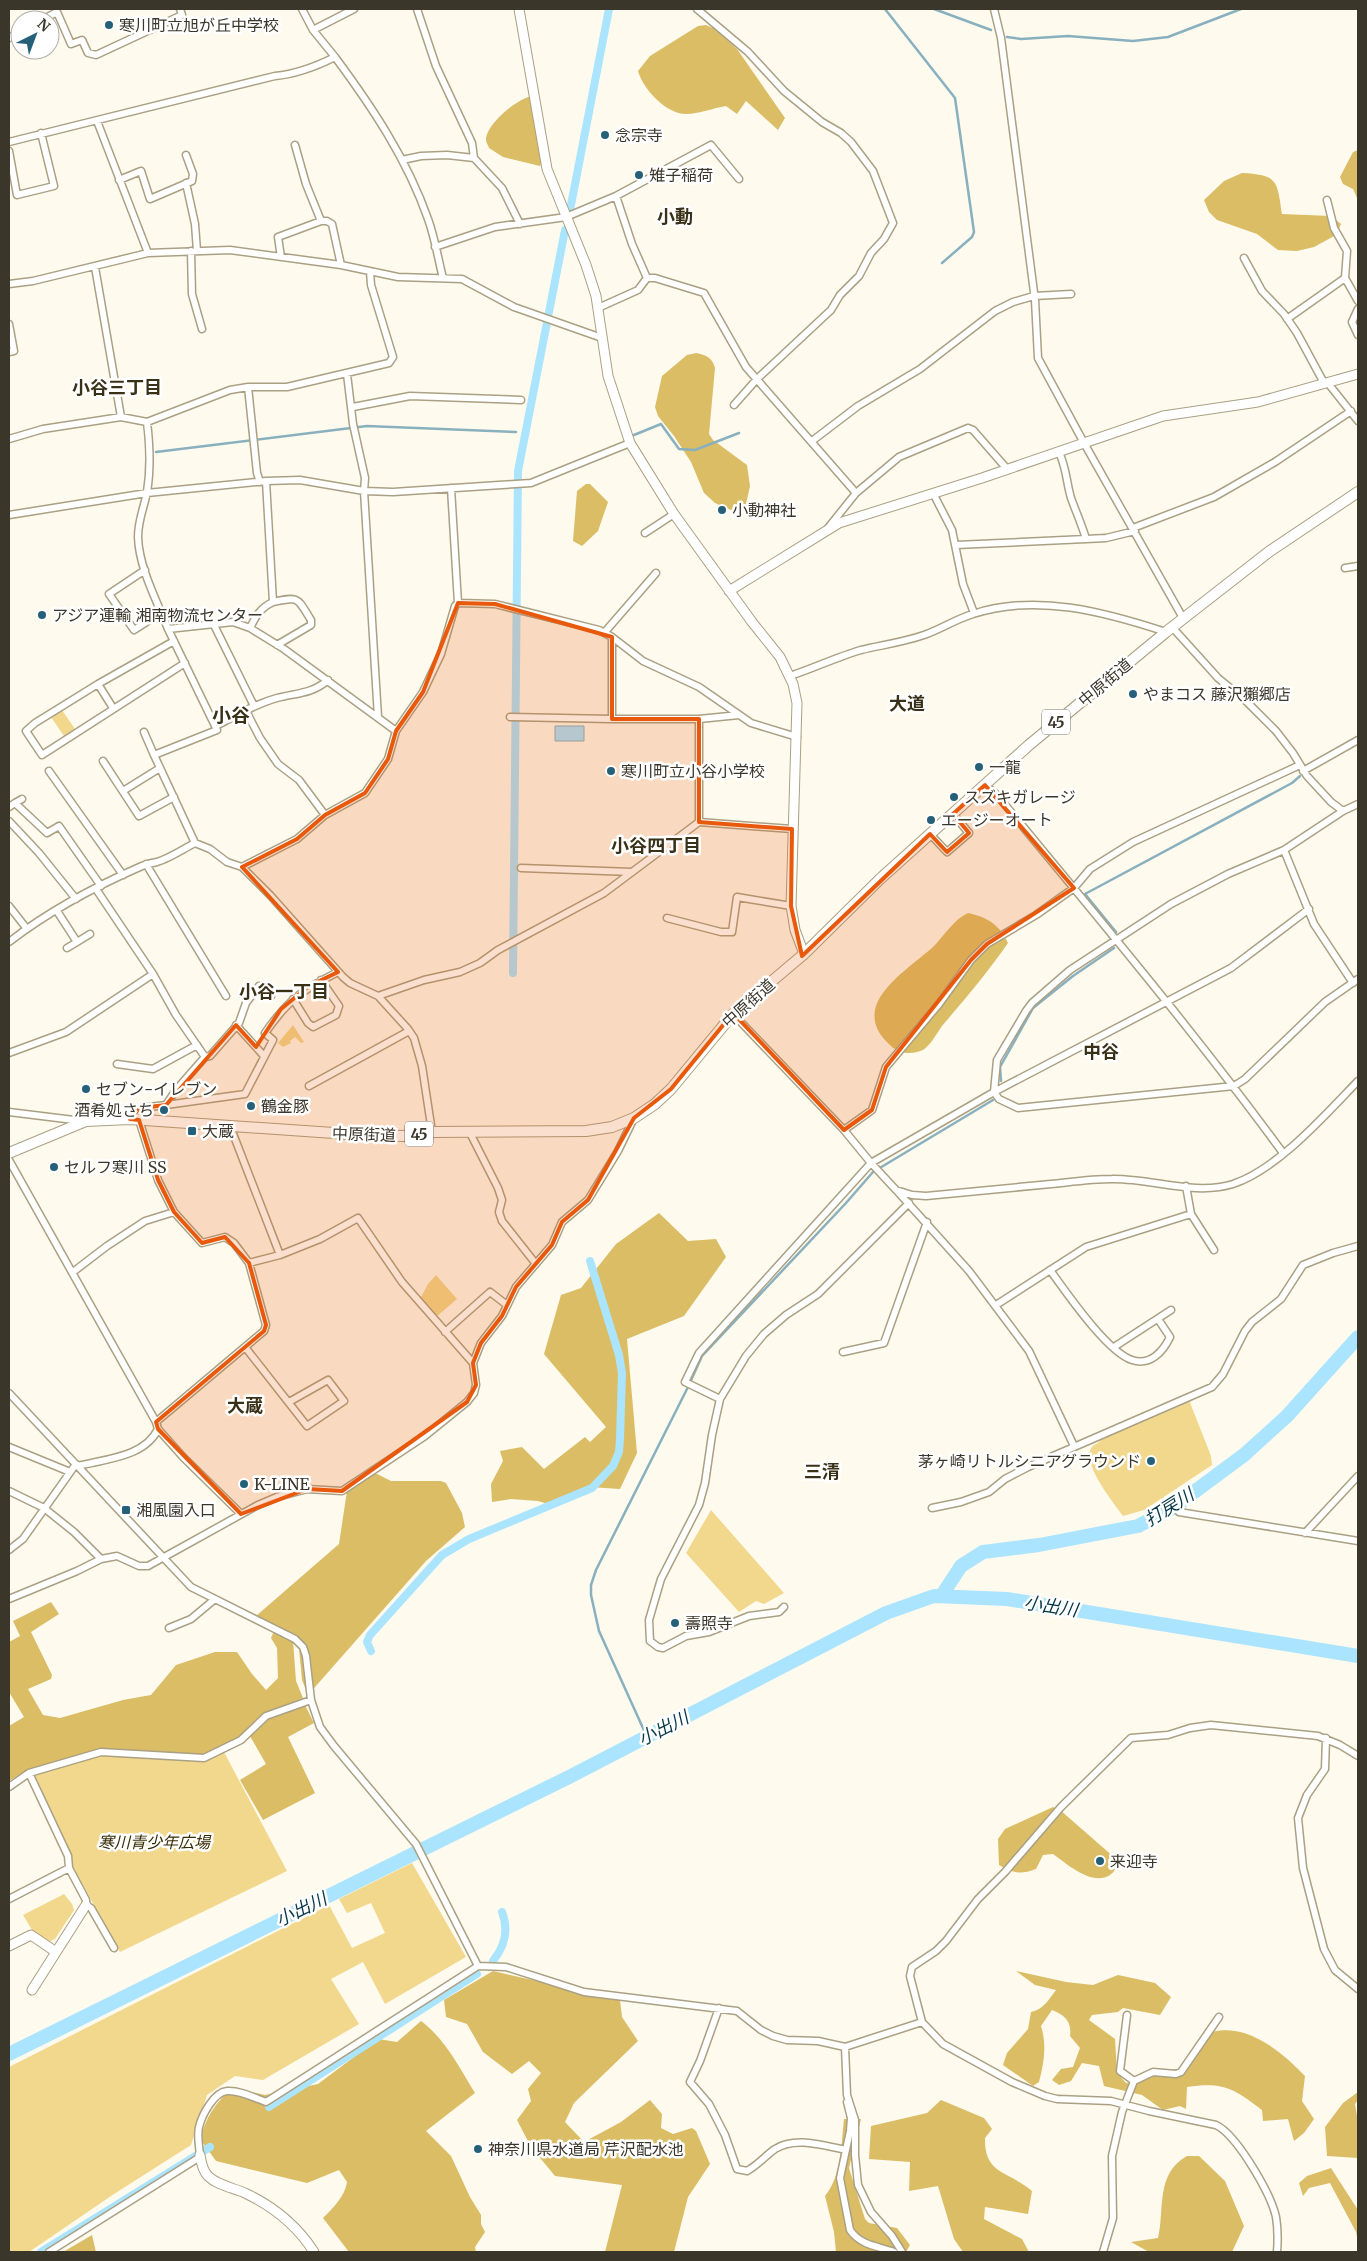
<svg xmlns="http://www.w3.org/2000/svg" width="1367" height="2261" font-family="Merriweather,'Noto Sans JP',serif">
  <style>
    .green { fill: #f2d88d }
    .forest { fill: #dbbd65 }
    .water { fill: #abe4fe; stroke: #89b0be }
    .lines { fill: none; stroke-linecap: round; stroke-linejoin: round }
    .stream { stroke: #89b0be; stroke-width: 2.5 }
    .canal { stroke: #abe4fe; stroke-width: 8 }
    .river { stroke: #abe4fe; stroke-width: 14 }
    .street-casing { stroke: #aaa083; stroke-width: 9 }
    .secondary-casing { stroke: #aaa083; stroke-width: 11 }
    .primary-casing { stroke: #aaa083; stroke-width: 12 }
    .street { stroke: #fff; stroke-width: 6 }
    .secondary { stroke: #fff; stroke-width: 9 }
    .primary { stroke: #fff; stroke-width: 10 }
    .marked { fill: #e8590c; fill-opacity: 0.2; stroke: #e8590c; stroke-width: 4; stroke-linejoin: round }
    .poi-dot { fill: #256078; stroke: #fff; stroke-width: 2 }
    .labels { text-anchor: middle; dominant-baseline: central; stroke-width: 5; stroke-linejoin: round; paint-order: stroke }
    .shield { fill: #fff; stroke: #75726a; stroke-width: 1 }
    .shield-label { font-size: 15px; font-weight: bold; fill: #3a362a }
    .poi-label { font-size: 16px; fill: #3a362a; stroke: #fff; text-anchor: start }
    .street-label { font-size: 16px; fill: #3a362a; stroke: #fff }
    .park-label { font-size: 16px; font-style: italic; fill: #372b03; stroke: #fff }
    .neighbourhood-label { font-size: 18px; font-weight: bold; fill: #393117; stroke: #fff }
    .water-label { font-size: 18px; font-style: italic; fill: #053648; stroke: #fff }
    .quarter-label { font-size: 19px; font-weight: bold; fill: #393117; stroke: #fff }
  </style>
  <rect width="100%" height="100%" fill="#fefaee"/>
  <path class="green" d="M62 710 75 729 64 736 51 717Z
    M293 1025 304 1042 301 1043 295 1037 290 1041 291 1043 283 1047 278 1043Z
    M436 1275 457 1299 436 1317 420 1299 428 1284Z
    M1186 1400H1189L1211 1456 1212 1465 1144 1510 1123 1516C1114 1503 1080 1462 1092 1447 1094 1444 1098 1444 1101 1440Z
    M711 1510 784 1593 764 1604 756 1601 739 1612 686 1553Z
    M224 1752 287 1871 120 1952 73 1867 71 1856 33 1775 101 1755 206 1761Z
    M412 1863 466 1957 385 2004 363 1962 331 1979 359 2024 263 2080 235 2076 207 2095 191 2145 114 2194 29 2252H9V2067L329 1905 352 1948 385 1933 371 1903 347 1913 339 1899Z
    M64 1894 72 1904 74 1910 55 1939 48 1942 32 1930 23 1915Z"/>
  <path class="forest" d="M706 25 715 29 737 49 785 118 778 130 746 101 737 114 726 106C713 108 699 114 686 114 666 114 643 89 638 71L650 56 698 26Z
    M532 96C545 123 552 137 540 166L503 157 489 148C488 145 486 142 486 140 486 124 518 98 532 96Z
    M1358 150V200L1353 189 1343 184 1340 177 1353 152Z
    M1242 173C1278 175 1277 180 1282 214L1331 216 1341 224 1336 235 1314 247 1297 251 1278 250 1257 234 1217 220 1209 212 1204 200 1224 181Z
    M696 353C706 355 712 357 715 368L709 434 713 440 747 465 750 486 746 504 731 510 715 503 704 493 691 462 674 436 658 416 655 407 662 376 687 355Z
    M586 484H590L608 502 598 531 582 546 573 541 577 491Z
    M968 913C987 917 1000 925 1008 943 988 972 965 999 942 1026 937 1033 930 1046 923 1050 912 1055 899 1054 891 1046 846 1006 904 973 933 947 945 935 953 920 968 913Z
    M659 1213 688 1241 716 1239 726 1257 684 1316 627 1339 637 1453 620 1489 590 1487 548 1504 538 1501 511 1499 492 1502 491 1484 503 1461 500 1451 522 1447 544 1469 585 1437 590 1442 606 1427 544 1354 561 1295 581 1288 616 1244Z
    M375 1473 391 1481H441L446 1483 462 1513 465 1527 426 1561 308 1695 302 1680 298 1638 256 1616 339 1544 347 1491Z
    M51 1602 59 1614 31 1632 52 1675 51 1679 28 1689 43 1715 60 1718 123 1700 151 1695 176 1665 215 1652H237L252 1674 266 1690 278 1678 277 1648 271 1638 274 1631 293 1641 296 1681 303 1698 265 1714 239 1739 203 1755 100 1749 27 1770 9 1781V1726L24 1717 9 1692V1642L20 1636 13 1621Z
    M304 1703 314 1723 288 1737 315 1793 263 1820 240 1780 266 1764 250 1736 268 1719Z
    M1053 1807 1060 1810 1115 1858C1117 1865 1116 1871 1110 1875 1092 1887 1066 1863 1053 1854L1043 1855 1036 1869C1020 1875 1013 1873 999 1865L998 1839 1005 1829Z
    M493 1971 620 2000 622 2017 638 2041 574 2103 565 2122 584 2142 621 2122 650 2100 662 2114 661 2128 673 2134 692 2128 696 2131 710 2164 688 2197 674 2252H605L622 2185 555 2176 531 2147 517 2120 531 2101 528 2089 541 2073 529 2061 512 2074 483 2052 467 2024 446 2017 444 2000Z
    M1016 1971 1066 1982 1093 1985 1118 1975 1155 1983 1171 1997 1160 2015 1123 2008 1118 2012 1092 2015 1089 2020 1115 2039 1117 2073 1126 2083 1138 2082 1155 2070 1187 2069 1212 2032C1248 2023 1282 2052 1305 2076L1302 2101 1314 2119 1304 2133 1294 2141 1288 2119 1263 2121 1262 2110C1233 2088 1223 2082 1187 2087L1186 2109 1180 2106 1163 2110 1142 2095 1104 2086 1099 2066 1082 2063 1071 2081 1059 2085 1052 2080 1061 2069 1073 2067 1080 2048 1070 2036C1072 2022 1065 2015 1052 2010L1041 2026C1047 2046 1044 2062 1039 2082L1033 2086 1003 2065 1007 2053 1028 2029 1031 2012C1043 2010 1049 1999 1056 1990L1035 1985Z
    M421 2021C446 2040 459 2067 475 2093L426 2131 451 2156 470 2197 481 2215V2224L485 2232 475 2247 476 2252H349L323 2218C333 2208 345 2196 347 2182L339 2170 307 2183 216 2161 200 2139C206 2118 215 2102 233 2088L265 2095 318 2084 378 2039 397 2042Z
    M1358 2092V2100L1355 2104 1358 2122V2158L1327 2156 1325 2127 1343 2103Z
    M941 2100 984 2118 992 2129 985 2138C984 2175 1009 2171 1032 2191L1028 2214 985 2207 984 2219 1022 2239 1029 2252H963L954 2239 938 2186 909 2191 910 2162 869 2159 871 2126 927 2113Z
    M844 2119H861L849 2168 865 2219 869 2223 897 2228 910 2245 906 2252H836L834 2232 825 2196C842 2175 841 2145 844 2119Z
    M1187 2156H1199L1225 2181 1244 2226 1232 2252H1149L1131 2242 1158 2238C1165 2209 1155 2174 1187 2156Z
    M1331 2168 1358 2210V2242L1356 2232 1330 2183 1309 2188 1303 2196 1299 2183 1307 2176Z
    M92 2235 96 2252H63Z"/>
  <path class="water" d="M555 726H584V741H555Z"/>
  <g class="lines">
    <path class="stream" d="M885 9 955 98 974 232 972 237 942 263
      M934 9 991 30
      M1007 37 1021 39 1068 36 1133 41 1168 37 1241 9
      M634 435 661 424 679 449 695 450 739 433
      M156 452 367 426 516 432
      M1116 932 1085 894 1292 783 1300 776
      M1001 1081 1000 1067 1033 1008 1073 976 1114 948
      M647 1737 599 1631 591 1595V1585L596 1570 688 1387 702 1356 846 1203 873 1172 993 1100"/>
    <path class="canal" d="M570 210 609 9
      M513 973 518 471 565 230
      M371 1651 367 1642 370 1635 442 1555 469 1539 592 1488 613 1466 619 1452 620 1439 622 1373 619 1355 590 1261
      M493 1961C505 1946 509 1930 502 1912
      M269 2107 477 1974
      M41 2252 210 2147"/>
    <path class="river" d="M942 1595 961 1566 983 1552 1039 1545 1138 1526 1171 1509 1244 1455 1287 1416 1358 1337
      M9 2054 569 1777 886 1613 934 1596 1007 1599 1358 1656"/>
    <defs>
      <path id="street" d="M302 9 313 30 335 57
        M417 9 436 66 472 143 474 158
        M697 9 748 52 784 91 822 122 841 133 851 142 873 171 893 223 884 239 871 253 859 276 840 295 831 310 757 379 734 405
        M994 9 1001 38 1035 300 1038 358 1084 443 1183 618
        M42 20 57 12 71 44 82 40 88 53 96 55 182 15 180 9
        M313 30 354 9
        M9 38 20 32
        M97 121 148 253
        M9 142 275 76C297 74 315 67 335 57 372 107 407 159 428 219 435 238 438 259 443 278
        M295 145 306 184 321 221
        M9 151 17 195 54 186 41 133
        M402 160 421 156 447 155 474 158 502 188 520 224
        M119 180 141 171 150 199 192 181 193 174 186 155
        M186 183 195 224 197 251
        M616 196 632 244 647 278
        M1327 200 1334 228 1347 251 1345 278 1358 301
        M435 247 495 227 566 217 616 196 711 145 739 179
        M191 251 192 294 202 329
        M281 257 278 237 321 221H327L332 224 341 265
        M1244 258 1262 291 1284 314 1297 333 1324 383
        M95 267 121 417
        M9 284 33 281 148 253 230 250 341 265 398 277 462 279 514 307 602 338
        M598 308 638 290 647 278H655L704 293 746 367 856 493
        M1358 309 1352 322 1358 335
        M1287 319 1345 278
        M9 324 14 351 9 352
        M347 374 353 424 365 478 364 491 378 717
        M1327 382 1358 421
        M248 387 257 473 260 482
        M353 407 410 396 521 400
        M147 422C150 446 151 468 147 492 144 508 138 520 138 537 139 568 157 601 168 629
        M9 439 43 429 121 417 147 422 230 390 248 387H287L389 363 393 357 371 285 370 271
        M812 441 858 406 920 369 995 311 1013 302 1034 296 1071 294
        M1059 452C1067 470 1066 481 1071 498 1076 512 1082 525 1086 539
        M933 493 952 530 963 584 974 613
        M9 515 147 493 266 481 300 480 364 491 393 492 531 483 630 443
        M828 528 856 493 899 457 968 428 973 430 1008 470
        M1133 528 1214 497 1275 462 1351 411
        M645 533 674 514
        M956 545 1086 539 1106 538 1135 531
        M1345 568 1358 566
        M145 570 109 594 134 630 162 612
        M273 602C300 596 297 598 311 620V625L277 645
        M458 603 495 604 599 630 612 637 643 661 699 687 751 723 797 737
        M213 623 254 706
        M1172 627 1218 678 1247 702 1276 731 1293 753 1307 776 1331 802 1343 811
        M250 628C256 616 260 608 273 602L266 481
        M604 633 656 573
        M612 637V719H699L739 715
        M174 641 98 684 35 723 26 731 42 755 185 663
        M790 676C814 668 837 657 861 650 882 645 904 642 924 635 941 629 956 619 973 614 1036 593 1105 612 1166 632
        M98 684 113 708
        M246 711 260 738 278 764 299 780 325 815
        M510 717 612 719
        M699 719V822L792 829
        M216 726C235 716 255 704 277 698 296 693 312 694 328 680
        M144 732 154 755
        M103 761 139 816 174 797
        M49 771 123 875
        M1303 771 1358 740
        M985 785 997 795C1094 913 1193 1030 1283 1153
        M123 791 160 768
        M15 803 22 799
        M1358 804 1343 811 1284 850 1228 874 1171 904 1070 970 1032 1003 1026 1011 997 1060 994 1092 999 1099 1018 1108 1234 1086 1245 1079 1325 1002 1358 979
        M9 807 15 803 47 833 59 826 101 886
        M9 821 39 853 76 899
        M930 834 947 852 969 833 953 814
        M195 843 154 755 217 730 168 629 233 622 250 628 284 649 396 731
        M1284 850 1314 924 1353 983
        M146 864 226 996
        M242 867 270 895 343 977 350 983 378 996 408 1029 414 1038 422 1066 432 1132
        M521 868 632 872
        M96 889 153 974
        M9 906 27 929
        M57 911 77 942 90 934
        M667 918 721 932H732L737 897 791 906
        M9 942C49 911 96 886 142 866 147 864 152 863 157 862 170 858 183 849 195 843L210 849 227 862 242 867 297 839 325 815 365 793 388 759 396 731 423 692 441 654 455 606 458 603 451 488
        M67 948 77 942
        M378 996 424 980 460 972 480 963 498 950 604 893 699 822
        M293 999 308 1023 313 1027 336 1015 339 1006 321 980
        M733 1014 844 1130 871 1163 896 1190 912 1195 926 1196C967 1192 1009 1188 1051 1184 1071 1182 1091 1179 1112 1179 1151 1178 1194 1196 1233 1184 1278 1169 1325 1115 1358 1081
        M236 1025 264 1056
        M9 1053 66 1032 153 974 176 1015 205 1057 176 1090 166 1105 140 1108 130 1119
        M205 1057 210 1056 239 1023 246 1003 259 986 271 996
        M117 1064 153 1069 197 1045
        M309 1086 409 1031
        M166 1105 245 1094 273 1040 265 1033C288 1000 302 990 338 972
        M9 1112 82 1121
        M139 1120 158 1180 174 1212 202 1243 225 1237 234 1243 249 1263 266 1325 264 1331 156 1422
        M230 1126 280 1255 320 1239 358 1218 402 1282 473 1363
        M844 1130 872 1110 886 1067 939 1004 971 960 987 944 1036 915 1074 888 1090 869 1133 842 1300 765
        M469 1131 498 1188 502 1200 499 1212 502 1221 536 1264
        M9 1160 156 1422 158 1429C145 1457 105 1459 78 1466
        M1186 1186 1191 1214 1214 1250
        M898 1192 969 1271 1029 1351 1074 1446
        M249 1263 280 1255
        M1050 1270C1066 1292 1107 1352 1132 1360 1150 1366 1163 1352 1170 1337L1158 1319
        M73 1272 107 1246 145 1221 174 1212
        M996 1305 1086 1247 1191 1214
        M445 1332 490 1292 507 1305
        M245 1347 307 1426 344 1401 328 1380 289 1402
        M1114 1347 1171 1310
        M843 1352 884 1343 927 1222
        M9 1393 191 1587 295 1639 303 1647 306 1656 311 1700 320 1727 334 1746 416 1844 478 1966 266 2102C255 2098 239 2090 227 2091 214 2092 202 2115 199 2127 197 2136 199 2145 200 2155
        M720 1399 685 1382 699 1353 871 1163 994 1092 1231 968 1309 909
        M158 1429 183 1457 241 1514
        M9 1447 70 1472
        M9 1491 44 1508 74 1532 101 1559
        M932 1508 961 1502 989 1492 1005 1479 1028 1467 1212 1387 1223 1374 1245 1331 1252 1322 1281 1299 1303 1265 1333 1253 1358 1246
        M1179 1512 1358 1541
        M1305 1533 1358 1476
        M9 1550 23 1539 76 1464
        M9 1599 77 1571 101 1559 117 1556 139 1566H148L258 1505 277 1497 307 1489 342 1491 425 1436 467 1402 474 1393 476 1385 473 1363 481 1343 502 1316 516 1287 552 1245 562 1222 588 1200 618 1151 634 1118
        M784 1607 779 1612 749 1616 709 1632 686 1636 663 1648 658 1647 650 1641 649 1620 661 1579 699 1505 705 1483 712 1435 720 1399 746 1356 764 1334 786 1315 818 1294 909 1203
        M169 1628 191 1619 215 1599
        M1326 1738 1325 1769 1307 1795 1298 1818 1303 1868 1324 1949 1335 1970 1358 1989
        M9 1787 29 1773
        M9 1899 69 1868
        M114 1948 91 1908 86 1905V1900L69 1868 68 1856 29 1773 101 1752 204 1758 241 1740 266 1716 311 1700
        M478 1966 506 1967 584 1992 737 2011 761 2030 773 2036 787 2040 818 2041 845 2047 922 2022
        M719 2008 700 2061 690 2082 709 2104 725 2135 737 2169 747 2171C758 2165 765 2156 775 2149 796 2136 824 2146 846 2150
        M1127 2015 1120 2071 1134 2081
        M845 2047 847 2095 855 2120V2155L858 2185 871 2212 892 2236 902 2252
        M847 2102 851 2118 850 2131 840 2178 850 2230C861 2246 878 2246 894 2252
        M49 2252 200 2157
        M1103 2252 1113 2218 1112 2156 1122 2112 1134 2081 1153 2072 1176 2074 1181 2072 1219 2017
        M1277 2252C1278 2240 1278 2229 1276 2217 1271 2194 1237 2135 1216 2125L1149 2111 1111 2101 1057 2099 1045 2096 1012 2082 943 2044 922 2022 910 1976 912 1967 936 1951 946 1941 978 1899 1005 1872 1061 1807 1131 1738 1168 1735 1190 1728 1211 1725 1318 1736 1340 1745 1358 1756"/>
      <path id="secondary" d="M519 9 547 169 586 265 596 296 608 376 630 443 674 514 752 622 780 657 793 684 797 703 791 906 795 930 804 954
        M729 591 839 523 982 478 1163 416 1258 402 1358 374
        M9 1946 31 1935 56 1952
        M32 1990 86 1905
        M200 2155C201 2162 203 2171 208 2176 218 2186 235 2188 247 2194 274 2207 298 2227 314 2252"/>
      <path id="primary" d="M9 1153 86 1121 130 1119 363 1135 403 1136 432 1132 586 1131 612 1127 634 1118 655 1104 671 1089 733 1014 804 954 880 879 1029 745 1166 632 1270 551 1358 492"/>
    </defs>
    <use href="#street" class="street-casing"/>
    <use href="#secondary" class="secondary-casing"/>
    <use href="#primary" class="primary-casing"/>
    <use href="#street" class="street"/>
    <use href="#secondary" class="secondary"/>
    <use href="#primary" class="primary"/>
  </g>
  <path class="marked" d="M458 603 495 604 612 637V719H699V822L792 829 791 906 802 956 930 834 947 852 969 833 953 814 985 785 1074 888 987 944 971 960 886 1067 872 1110 844 1130 733 1013 671 1089 634 1118 588 1200 562 1222 552 1245 516 1287 502 1316 481 1343 473 1363 476 1385 467 1402 342 1491 307 1489 241 1514 158 1429 156 1422 264 1331 266 1325 249 1263 225 1237 202 1243 174 1212 158 1180 139 1120 130 1119 140 1108 166 1105 236 1025 256 1047 281 1009 309 986 338 972 242 867 297 839 325 815 365 793 388 759 396 731 423 692Z"/>
  <g class="poi-dot">
    <circle cx="109" cy="25" r="5"/>
    <circle cx="605" cy="135" r="5"/>
    <circle cx="639" cy="175" r="5"/>
    <circle cx="722" cy="510" r="5"/>
    <circle cx="42" cy="615" r="5"/>
    <circle cx="1133" cy="694" r="5"/>
    <circle cx="979" cy="767" r="5"/>
    <circle cx="611" cy="771" r="5"/>
    <circle cx="954" cy="797" r="5"/>
    <circle cx="931" cy="820" r="5"/>
    <circle cx="86" cy="1089" r="5"/>
    <circle cx="251" cy="1106" r="5"/>
    <circle cx="164" cy="1110" r="5"/>
    <rect x="187" y="1126" width="10" height="10" rx="2.5"/>
    <circle cx="54" cy="1167" r="5"/>
    <circle cx="1151" cy="1461" r="5"/>
    <circle cx="244" cy="1484" r="5"/>
    <rect x="121" y="1505" width="10" height="10" rx="2.5"/>
    <circle cx="675" cy="1623" r="5"/>
    <circle cx="1100" cy="1861" r="5"/>
    <circle cx="478" cy="2149" r="5"/>
  </g>
  <g class="labels">
    <g class="shield">
      <rect x="1042" y="709.5" width="28" height="25" rx="4"/>
      <rect x="405" y="1121.5" width="28" height="25" rx="4"/>
    </g>
    <g class="shield-label">
      <text x="1056" y="722">45</text>
      <text x="419" y="1134">45</text>
    </g>
    <g class="poi-label">
      <text x="119" y="25">寒川町立旭が丘中学校</text>
      <text x="615" y="135">念宗寺</text>
      <text x="649" y="175">雉子稲荷</text>
      <text x="732" y="510">小動神社</text>
      <text x="52" y="615">アジア運輸 湘南物流センター</text>
      <text x="1143" y="694">やまコス 藤沢獺郷店</text>
      <text x="989" y="767">一龍</text>
      <text x="621" y="771">寒川町立小谷小学校</text>
      <text x="964" y="797">スズキガレージ</text>
      <text x="941" y="820">エージーオート</text>
      <text x="96" y="1089">セブン-イレブン</text>
      <text x="261" y="1106">鶴金豚</text>
      <text x="154" y="1110" text-anchor="end">酒肴処さち</text>
      <text x="202" y="1131">大蔵</text>
      <text x="64" y="1167">セルフ寒川 SS</text>
      <text x="1141" y="1461" text-anchor="end">茅ヶ崎リトルシニアグラウンド</text>
      <text x="254" y="1484">K-LINE</text>
      <text x="136" y="1510">湘風園入口</text>
      <text x="685" y="1623">壽照寺</text>
      <text x="1110" y="1861">来迎寺</text>
      <text x="488" y="2149">神奈川県水道局 芹沢配水池</text>
    </g>
    <g class="street-label">
      <text transform="translate(1105 682) rotate(-40)">中原街道</text>
      <text transform="translate(748 1003) rotate(-42)">中原街道</text>
      <text transform="translate(364 1134) rotate(2)">中原街道</text>
    </g>
    <g class="park-label">
      <text x="154" y="1842">寒川青少年広場</text>
    </g>
    <g class="neighbourhood-label">
      <text x="675" y="216">小動</text>
      <text x="117" y="387">小谷三丁目</text>
      <text x="907" y="703">大道</text>
      <text x="656" y="845">小谷四丁目</text>
      <text x="284" y="991">小谷一丁目</text>
      <text x="1101" y="1051">中谷</text>
      <text x="245" y="1405">大蔵</text>
      <text x="822" y="1471">三清</text>
    </g>
    <g class="water-label">
      <text transform="translate(1169 1507) rotate(-32)">打戻川</text>
      <text transform="translate(1051 1606) rotate(9)">小出川</text>
      <text transform="translate(663 1728) rotate(-27)">小出川</text>
      <text transform="translate(301 1909) rotate(-26)">小出川</text>
    </g>
    <g class="quarter-label">
      <text x="231" y="715">小谷</text>
    </g>
  </g>
  <rect width="1367" height="2261" fill="none" stroke="#3a362a" stroke-width="20"/>
  <g transform="translate(35 35) rotate(42)"><circle r="24" fill="#ffffff" stroke="#b0afaa"/>
  <path d="M0-4L9 19L0 12L-9 19Z" fill="#256078"/>
  <text y="-8" font-size="14" font-weight="bold" text-anchor="middle" fill="#3a362a">N</text>
  </g>
</svg>
